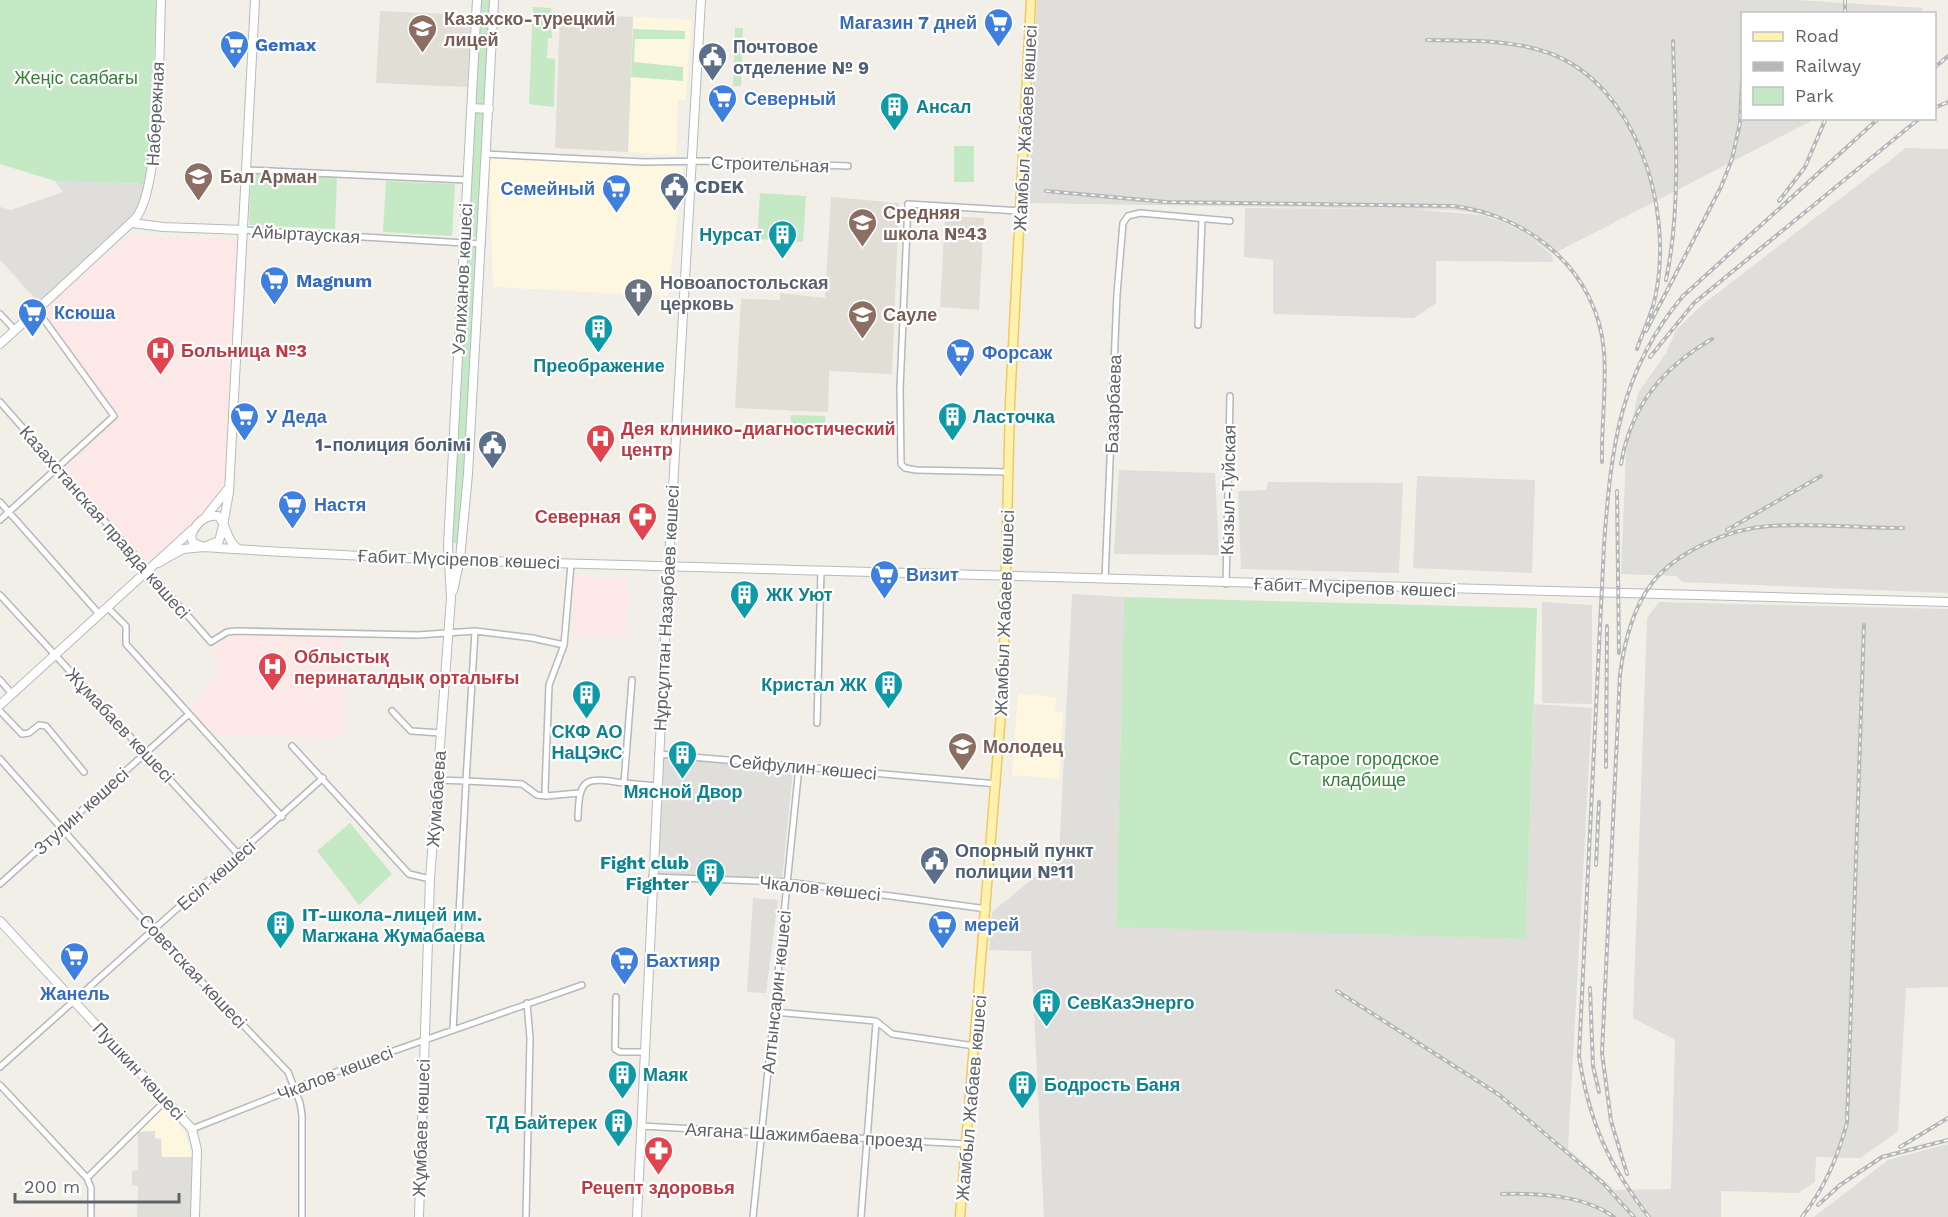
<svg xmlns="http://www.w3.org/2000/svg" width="1948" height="1217" font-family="'Work Sans',sans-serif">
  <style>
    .commercial { fill: #fef7e0 }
    .industrial { fill: #e0deda }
    .education { fill: #e1ded6 }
    .medical { fill: #fce8e6 }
    .green { fill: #c5e8c5 }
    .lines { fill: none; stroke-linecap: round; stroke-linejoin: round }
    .street-casing { stroke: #b5b8bc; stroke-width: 8 }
    .secondary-casing { stroke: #b6babf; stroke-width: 10 }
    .primary-casing { stroke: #f2c960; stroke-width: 11 }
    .street { stroke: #fff; stroke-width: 5 }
    .secondary { stroke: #fff; stroke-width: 8 }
    .primary { stroke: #fff2af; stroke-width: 8 }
    .rail-casing { stroke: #b6b7b8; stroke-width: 4 }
    .rail { stroke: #fff; stroke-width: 1.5; stroke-dasharray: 4.5; stroke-linecap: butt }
    .labels { text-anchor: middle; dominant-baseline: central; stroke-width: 4.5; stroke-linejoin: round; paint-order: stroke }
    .education-label { font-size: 18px; font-weight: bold; fill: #785e54; stroke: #fff; text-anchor: start }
    .shop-label { font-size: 18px; font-weight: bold; fill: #366cbe; stroke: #fff; text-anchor: start }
    .service-label { font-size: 18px; font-weight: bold; fill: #4e5e75; stroke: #fff; text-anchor: start }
    .park-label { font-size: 18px; fill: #348238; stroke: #fff }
    .culture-label { font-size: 18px; font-weight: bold; fill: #0d838f; stroke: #fff; text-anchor: start }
    .street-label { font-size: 18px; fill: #5f6368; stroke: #fff }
    .worship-label { font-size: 18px; font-weight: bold; fill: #5b616d; stroke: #fff; text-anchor: start }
    .health-label { font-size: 18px; font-weight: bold; fill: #be3a42; stroke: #fff; text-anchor: start }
  </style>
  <rect width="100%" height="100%" fill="#f1efe8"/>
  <path class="commercial" d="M633 17 691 20 686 100H678L676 155 628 152Z
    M489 156 683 167 668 296 493 287Z
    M1018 694 1056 697 1055 712H1063L1059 779 1012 775Z
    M165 1104 185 1133 192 1157H162L161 1139H154V1132H138Z"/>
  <path class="industrial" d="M1037 0H1796L1922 8 1923 13 1742 14V118L1815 119 1553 254 1507 222 1482 214 1453 210 1027 203Z
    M1906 148 1948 149V593L1682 582 1677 576 1621 574 1626 452 1638 393 1666 353 1676 330 1702 305Z
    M55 181 147 184 140 204 120 230 40 304 0 260V207L11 210 63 192Z
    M1245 208 1408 209 1482 215 1506 223 1526 235 1552 255 1553 262 1436 261V303L1414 318 1273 314V260L1244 257Z
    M1119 470 1215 473 1219 555 1114 554Z
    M1417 476 1535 480 1532 573 1413 568Z
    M1268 482 1403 483 1399 573 1241 569 1238 491 1266 490Z
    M1072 594 1124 597 1116 926 1526 939 1534 704 1592 708 1568 1149 1615 1190 1671 1189 1675 1040 1633 1018 1647 618 1659 602 1948 609V987L1906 988 1898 1131 1861 1158 1816 1157 1815 1182 1798 1193 1721 1191V1217H1044L1031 951 989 950 992 912 1059 857Z
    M1542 602 1592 605V704L1542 703Z
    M663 758 793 769 782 879 656 875Z
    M753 898 778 900 766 993 747 992Z
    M155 1131V1138L161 1139 162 1157H192L191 1217H137L138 1186 132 1185V1171L138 1170V1132Z
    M1948 1144V1217H1814L1888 1160Z"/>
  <path class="education" d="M380 11 471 15 467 87 376 83Z
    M560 13 633 17 628 152 555 148Z
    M831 197 899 203 892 374 829 371 828 412 735 408 741 299 780 300V293L825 298Z
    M945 216 984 218 979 310 940 307Z"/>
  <path class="medical" d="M127 236 238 239 224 485 211 505 148 566 63 468 119 416 42 311Z
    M574 576 629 578 627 637 572 635Z
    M235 635 343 637 344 737 212 736 189 709 217 674V659L211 650Z"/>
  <path class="green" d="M0 0H157L147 184 55 181 0 164Z
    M481 0H490L477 237H468Z
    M533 7 551 8 552 38H548L547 58 555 59 554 107 529 104Z
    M735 28H743L741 86H733Z
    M633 29 685 31V39H635L634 62 683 67V81L631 77Z
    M954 146H974V182H954Z
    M251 173 337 177 335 229 249 225Z
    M386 181 455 184 452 236 383 232Z
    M760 193 806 196 803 242 757 239Z
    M467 246H476L460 543H451Z
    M791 415 825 416V435L791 434Z
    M1124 597 1537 608 1526 939 1116 927Z
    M350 823 392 874 359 905 317 851Z"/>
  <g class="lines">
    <defs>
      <path id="street" d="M485 154 644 162 706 161 848 166
        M246 170 467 180
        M244 230 482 244
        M0 314 15 330
        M1198 325 1202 219
        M0 402 211 642 227 632 237 631 418 635 475 631 532 638 564 645
        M1008 472 916 470 905 468 901 464 900 389 908 204 1020 211
        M0 502 100 615
        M0 520 114 416 37 310
        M571 564 564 645 549 685 545 790 546 796 579 793
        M1105 579 1117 294 1123 223 1128 216 1140 213 1230 221
        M1226 584 1230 396
        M0 595 239 855
        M108 608 126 626V644L282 817
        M0 680 12 694
        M632 680 624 783 657 786
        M0 711 22 734 29 733 39 725 46 726 84 772
        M392 711 411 731 441 733
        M817 723 821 571
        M292 746 409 874 430 879
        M658 754 997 784
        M0 759 152 930 288 1072 300 1103 302 1115V1217
        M437 780 466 781 475 631
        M578 818C579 777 585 777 624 783
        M652 877 787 882 987 909
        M0 884 189 714
        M616 997 615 1049 620 1052H644
        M774 1012 876 1021 892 1034 975 1046
        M453 1030 466 781 522 784 537 795 546 796
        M0 1067 323 778
        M0 1085 87 1178 91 1188V1217
        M641 1126 966 1144
        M192 1129 359 1063 582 985
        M87 1178 166 1100
        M526 1217 530 1038 527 1003
        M753 1217 799 767
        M861 1217 876 1023"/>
      <path id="secondary" d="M471 108 489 109
        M132 223 163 227 244 230
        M0 344 134 220C161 194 159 43 161 0
        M207 515 227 490
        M238 549C225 539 228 526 218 516 205 514 195 524 191 536L193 543 204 547 219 541 223 526 229 492 255 0
        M158 563 183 549 204 547C414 561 625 565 835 571 1206 583 1577 593 1948 602
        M453 591 460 559 468 474 494 0
        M0 705 192 530
        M0 921 192 1129 197 1150 195 1217
        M419 1217 430 879 451 598 448 545 477 0
        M637 1217 668 576 701 0"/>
      <path id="primary" d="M960 1217 1003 689 1010 403 1031 0"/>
    </defs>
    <use href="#street" class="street-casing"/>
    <use href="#secondary" class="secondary-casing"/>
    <use href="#primary" class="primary-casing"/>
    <use href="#street" class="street"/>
    <use href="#secondary" class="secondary"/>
    <use href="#primary" class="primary"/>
    <defs>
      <path id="rail" d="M1845 0V14
        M1427 40C1468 41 1510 39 1549 53 1637 85 1673 208 1656 293 1653 312 1643 331 1637 349
        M1934 68 1948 56
        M1934 108 1948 102
        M1046 191 1166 202 1453 206C1529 215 1598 271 1604 352 1607 388 1601 426 1602 462
        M1779 201 1805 167 1826 118
        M1666 280C1682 204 1675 118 1673 41
        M1646 331 1721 187 1732 159 1740 123 1742 81
        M1650 357 1694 303 1920 118
        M1621 464C1631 406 1662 368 1712 339
        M1617 491 1619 653
        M1727 530 1821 476
        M1606 767 1607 626
        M1596 865 1599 802
        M1590 988 1593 1066 1599 1092
        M1337 991 1498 1094 1602 1182 1634 1217
        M1900 1147 1948 1118
        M1627 1174 1611 1121 1602 1053 1620 674C1624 644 1633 608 1652 583 1677 551 1729 529 1769 526 1813 523 1859 528 1903 528
        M1502 1194C1538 1193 1584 1195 1614 1217
        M1818 1205 1840 1185 1882 1157 1948 1140
        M1649 1217C1608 1165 1589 1121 1579 1056L1604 545C1611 449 1619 372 1683 296L1879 118
        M1802 1217C1825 1187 1837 1159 1847 1123L1864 625"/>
    </defs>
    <use href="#rail" class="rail-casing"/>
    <use href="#rail" class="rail"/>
  </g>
  <defs>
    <symbol id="supermarket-pin" viewBox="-11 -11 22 30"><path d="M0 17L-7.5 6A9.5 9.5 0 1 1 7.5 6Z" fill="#3f7fe0" stroke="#fff"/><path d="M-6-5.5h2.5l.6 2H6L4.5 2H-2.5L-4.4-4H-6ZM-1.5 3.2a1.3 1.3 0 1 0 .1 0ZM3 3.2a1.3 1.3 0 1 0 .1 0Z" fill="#fff"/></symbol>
    <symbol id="school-pin" viewBox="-11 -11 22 30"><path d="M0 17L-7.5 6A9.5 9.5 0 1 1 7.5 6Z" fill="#8d6e63" stroke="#fff"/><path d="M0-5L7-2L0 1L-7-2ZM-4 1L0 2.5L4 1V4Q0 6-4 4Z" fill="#fff"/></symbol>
    <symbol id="civic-pin" viewBox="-11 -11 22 30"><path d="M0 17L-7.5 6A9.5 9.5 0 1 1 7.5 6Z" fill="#5c6f8a" stroke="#fff"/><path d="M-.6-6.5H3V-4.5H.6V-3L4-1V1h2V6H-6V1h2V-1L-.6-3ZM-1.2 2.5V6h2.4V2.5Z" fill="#fff"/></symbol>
    <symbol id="building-pin" viewBox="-11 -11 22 30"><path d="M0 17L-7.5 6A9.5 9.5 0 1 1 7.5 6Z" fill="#0f9aa8" stroke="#fff"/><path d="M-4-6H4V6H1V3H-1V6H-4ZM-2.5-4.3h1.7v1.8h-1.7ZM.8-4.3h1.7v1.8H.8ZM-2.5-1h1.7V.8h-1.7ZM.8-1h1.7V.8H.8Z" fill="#fff"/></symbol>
    <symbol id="church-pin" viewBox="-11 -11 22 30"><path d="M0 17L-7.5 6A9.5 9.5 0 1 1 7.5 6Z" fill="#6b7280" stroke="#fff"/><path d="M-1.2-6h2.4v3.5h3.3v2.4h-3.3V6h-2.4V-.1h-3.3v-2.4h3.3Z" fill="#fff"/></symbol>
    <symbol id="hospital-pin" viewBox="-11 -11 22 30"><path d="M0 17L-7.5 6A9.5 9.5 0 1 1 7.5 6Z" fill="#e0444e" stroke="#fff"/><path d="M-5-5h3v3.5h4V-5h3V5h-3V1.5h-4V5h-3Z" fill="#fff"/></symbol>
    <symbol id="pharmacy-pin" viewBox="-11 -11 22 30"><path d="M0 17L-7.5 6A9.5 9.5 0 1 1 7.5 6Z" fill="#e0444e" stroke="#fff"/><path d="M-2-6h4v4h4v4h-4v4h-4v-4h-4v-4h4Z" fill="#fff"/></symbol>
  </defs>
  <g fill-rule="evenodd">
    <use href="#supermarket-pin" x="982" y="6" width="33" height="45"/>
    <use href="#school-pin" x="406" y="12" width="33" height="45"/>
    <use href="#supermarket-pin" x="218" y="28" width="33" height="45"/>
    <use href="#civic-pin" x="696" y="40" width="33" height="45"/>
    <use href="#supermarket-pin" x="706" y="82" width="33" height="45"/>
    <use href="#building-pin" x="878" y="90" width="33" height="45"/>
    <use href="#school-pin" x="182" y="160" width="33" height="45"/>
    <use href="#civic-pin" x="658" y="170" width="33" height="45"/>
    <use href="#supermarket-pin" x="600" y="172" width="33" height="45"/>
    <use href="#school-pin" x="846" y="206" width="33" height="45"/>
    <use href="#building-pin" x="766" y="218" width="33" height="45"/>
    <use href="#supermarket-pin" x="258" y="264" width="33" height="45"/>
    <use href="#church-pin" x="622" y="276" width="33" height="45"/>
    <use href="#supermarket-pin" x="16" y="296" width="33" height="45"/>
    <use href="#school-pin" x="846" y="298" width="33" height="45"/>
    <use href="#building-pin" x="582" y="312" width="33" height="45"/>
    <use href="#hospital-pin" x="144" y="334" width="33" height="45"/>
    <use href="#supermarket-pin" x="944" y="336" width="33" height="45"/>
    <use href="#supermarket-pin" x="228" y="400" width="33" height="45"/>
    <use href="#building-pin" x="936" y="400" width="33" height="45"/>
    <use href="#hospital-pin" x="584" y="422" width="33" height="45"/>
    <use href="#civic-pin" x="476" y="428" width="33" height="45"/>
    <use href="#supermarket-pin" x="276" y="488" width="33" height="45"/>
    <use href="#pharmacy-pin" x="626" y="500" width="33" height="45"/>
    <use href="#supermarket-pin" x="868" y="558" width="33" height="45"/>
    <use href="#building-pin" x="728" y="578" width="33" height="45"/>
    <use href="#hospital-pin" x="256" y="650" width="33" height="45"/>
    <use href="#building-pin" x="872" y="668" width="33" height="45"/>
    <use href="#building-pin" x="570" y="678" width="33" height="45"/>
    <use href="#school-pin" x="946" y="730" width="33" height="45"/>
    <use href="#building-pin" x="666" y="738" width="33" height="45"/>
    <use href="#civic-pin" x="918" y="844" width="33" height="45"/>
    <use href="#building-pin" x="694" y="856" width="33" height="45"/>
    <use href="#building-pin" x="264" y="908" width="33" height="45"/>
    <use href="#supermarket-pin" x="926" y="908" width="33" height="45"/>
    <use href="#supermarket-pin" x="58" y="940" width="33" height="45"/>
    <use href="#supermarket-pin" x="608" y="944" width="33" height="45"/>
    <use href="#building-pin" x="1030" y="986" width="33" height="45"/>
    <use href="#building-pin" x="606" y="1058" width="33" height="45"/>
    <use href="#building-pin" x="1006" y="1068" width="33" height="45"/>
    <use href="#building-pin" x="602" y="1106" width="33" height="45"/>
    <use href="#pharmacy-pin" x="642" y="1134" width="33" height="45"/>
  </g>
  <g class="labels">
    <g class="education-label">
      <text x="444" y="18">Казахско-турецкий<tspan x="444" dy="21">лицей</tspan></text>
      <text x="220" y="176">Бал Арман</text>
      <text x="883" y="212">Средняя<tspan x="883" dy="21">школа №43</tspan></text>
      <text x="883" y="314">Сауле</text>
      <text x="983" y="746">Молодец</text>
    </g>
    <g class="shop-label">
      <text x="977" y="22" text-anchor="end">Магазин 7 дней</text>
      <text x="255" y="44">Gemax</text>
      <text x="744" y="98">Северный</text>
      <text x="595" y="188" text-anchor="end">Семейный</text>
      <text x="296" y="280">Magnum</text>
      <text x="54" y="312">Ксюша</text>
      <text x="982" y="352">Форсаж</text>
      <text x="266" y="416">У Деда</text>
      <text x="314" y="504">Настя</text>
      <text x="906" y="574">Визит</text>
      <text x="964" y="924">мерей</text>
      <text x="646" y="960">Бахтияр</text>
      <text x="75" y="993" text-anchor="middle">Жанель</text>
    </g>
    <g class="service-label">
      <text x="733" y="46">Почтовое<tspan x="733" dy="21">отделение № 9</tspan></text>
      <text x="695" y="186">CDEK</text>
      <text x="471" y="444" text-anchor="end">1-полиция болiмi</text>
      <text x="955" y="850">Опорный пункт<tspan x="955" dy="21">полиции №11</tspan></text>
    </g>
    <g class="park-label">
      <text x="76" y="77">Жеңіс саябағы</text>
      <text x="1364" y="758">Старое городское<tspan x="1364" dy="21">кладбище</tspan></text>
    </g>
    <g class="culture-label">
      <text x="916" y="106">Ансал</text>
      <text x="762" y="234" text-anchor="end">Нурсат</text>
      <text x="599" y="365" text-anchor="middle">Преображение</text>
      <text x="973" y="416">Ласточка</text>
      <text x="766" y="594">ЖК Уют</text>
      <text x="867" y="684" text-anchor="end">Кристал ЖК</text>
      <text x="587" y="731" text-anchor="middle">СКФ АО<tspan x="587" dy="21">НаЦЭкС</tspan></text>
      <text x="683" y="791" text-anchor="middle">Мясной Двор</text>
      <text x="689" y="862" text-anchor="end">Fight club<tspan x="689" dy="21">Fighter</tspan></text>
      <text x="302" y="914">IT-школа-лицей им.<tspan x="302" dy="21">Магжана Жумабаева</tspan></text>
      <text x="1067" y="1002">СевКазЭнерго</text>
      <text x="643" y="1074">Маяк</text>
      <text x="1044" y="1084">Бодрость Баня</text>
      <text x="597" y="1122" text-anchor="end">ТД Байтерек</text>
    </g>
    <g class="street-label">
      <text transform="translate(155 114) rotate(-87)">Набережная</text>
      <text transform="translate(1025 128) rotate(-87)">Жамбыл Жабаев көшесі</text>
      <text transform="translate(770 164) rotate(2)">Строительная</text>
      <text transform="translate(306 234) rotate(3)">Айыртауская</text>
      <text transform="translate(462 279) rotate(-87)">Уәлиханов көшесі</text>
      <text transform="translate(1113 404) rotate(-88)">Базарбаева</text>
      <text transform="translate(1228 490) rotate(-89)">Кызыл-Туйская</text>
      <text transform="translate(105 522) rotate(49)">Казахстанская правда көшесі</text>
      <text transform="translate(459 559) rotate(2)">Ғабит Мүсірепов көшесі</text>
      <text transform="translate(1355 587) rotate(2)">Ғабит Мүсірепов көшесі</text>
      <text transform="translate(666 608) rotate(-87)">Нұрсұлтан Назарбаев көшесі</text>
      <text transform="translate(1004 613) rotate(-88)">Жамбыл Жабаев көшесі</text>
      <text transform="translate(120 725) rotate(47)">Жұмабаев көшесі</text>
      <text transform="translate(803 767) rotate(5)">Сейфулин көшесі</text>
      <text transform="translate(436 799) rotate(-86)">Жумабаева</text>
      <text transform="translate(81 811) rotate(-42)">Зтулин көшесі</text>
      <text transform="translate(216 875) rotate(-41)">Есіл көшесі</text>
      <text transform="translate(820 888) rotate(6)">Чкалов көшесі</text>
      <text transform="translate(193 971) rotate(47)">Советская көшесі</text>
      <text transform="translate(776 992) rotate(-84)">Алтынсарин көшесі</text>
      <text transform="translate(139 1071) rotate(47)">Пушкин көшесі</text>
      <text transform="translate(335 1073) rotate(-21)">Чкалов көшесі</text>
      <text transform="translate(971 1098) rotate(-85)">Жамбыл Жабаев көшесі</text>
      <text transform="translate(421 1128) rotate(-88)">Жұмбаев көшесі</text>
      <text transform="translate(804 1135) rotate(3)">Аягана Шажимбаева проезд</text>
    </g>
    <g class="worship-label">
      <text x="660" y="282">Новоапостольская<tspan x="660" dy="21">церковь</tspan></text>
    </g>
    <g class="health-label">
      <text x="181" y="350">Больница №3</text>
      <text x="621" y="428">Дея клинико-диагностический<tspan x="621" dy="21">центр</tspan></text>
      <text x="621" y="516" text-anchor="end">Северная</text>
      <text x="294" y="656">Облыстық<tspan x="294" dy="21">перинаталдық орталығы</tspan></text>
      <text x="658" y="1187" text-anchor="middle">Рецепт здоровья</text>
    </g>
  </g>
  <rect x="1741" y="12" width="195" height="108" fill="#ffffff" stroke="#bfc1c3" stroke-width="1.5"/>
  <rect x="1753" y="32" width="30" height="9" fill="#fff2af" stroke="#bfc1c3" stroke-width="1.5"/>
  <text x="1795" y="42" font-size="18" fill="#5f6368">Road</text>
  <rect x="1753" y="62" width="30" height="9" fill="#b6b7b8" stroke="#bfc1c3" stroke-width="1.5"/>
  <text x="1795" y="72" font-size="18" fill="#5f6368">Railway</text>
  <rect x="1753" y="87" width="30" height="18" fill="#c5e8c5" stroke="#bfc1c3" stroke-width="1.5"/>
  <text x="1795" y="102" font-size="18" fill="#5f6368">Park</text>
  <path d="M15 1193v9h164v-9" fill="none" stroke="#5f6368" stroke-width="3"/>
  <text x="24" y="1193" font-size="18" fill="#5f6368" stroke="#ffffff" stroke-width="4.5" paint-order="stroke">200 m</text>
</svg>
